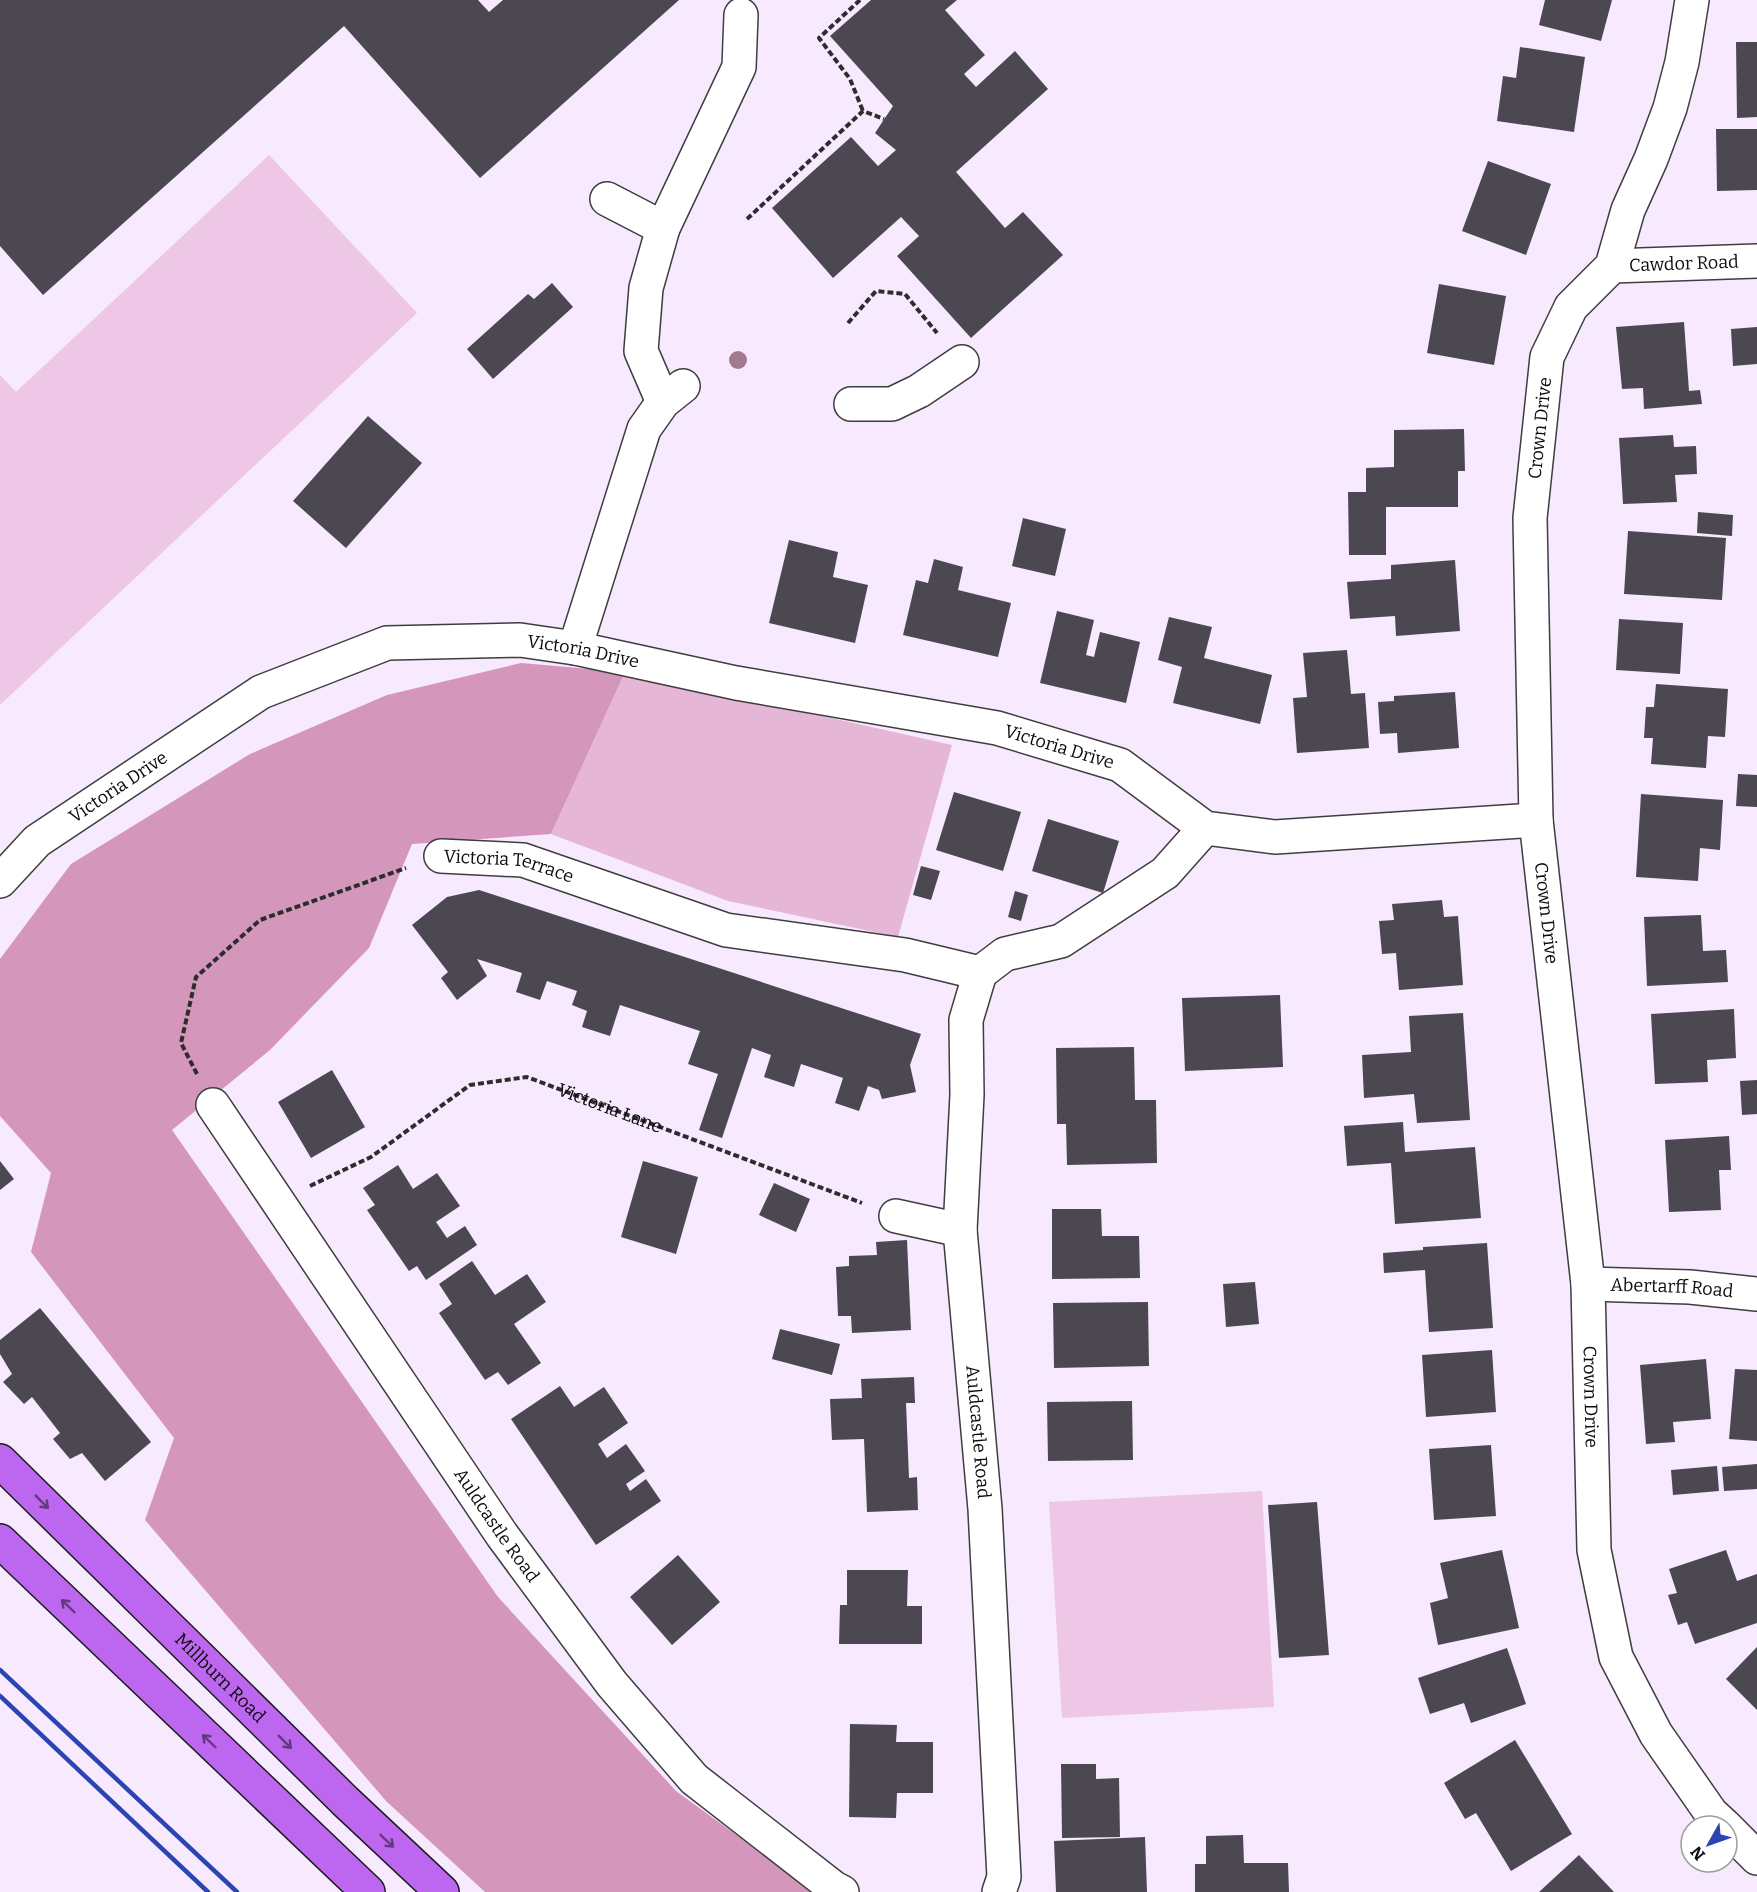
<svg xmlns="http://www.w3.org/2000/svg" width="1757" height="1892" font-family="Bitter,serif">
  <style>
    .green { fill: #e5b6d5 }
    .forest { fill: #d596bb }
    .pitch { fill: #edc7e5 }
    .building { fill: #4b4852 }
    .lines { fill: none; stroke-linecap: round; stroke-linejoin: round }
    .minor-casing { stroke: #3e3e3e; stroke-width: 36 }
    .major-casing { stroke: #1c1c1c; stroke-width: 36 }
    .path { stroke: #2d2d2d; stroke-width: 4; stroke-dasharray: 6 3; stroke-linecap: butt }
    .minor { stroke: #fff; stroke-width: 33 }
    .major { stroke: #bd67f0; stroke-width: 33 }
    .rail { stroke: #2c44b1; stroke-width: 4.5 }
    .tree { fill: #a27a8f }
    .oneway { stroke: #64397e }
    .labels { text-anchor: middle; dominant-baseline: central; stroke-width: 6; stroke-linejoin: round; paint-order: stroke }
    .street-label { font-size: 18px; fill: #0b0b0b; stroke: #fff }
  </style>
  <rect width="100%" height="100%" fill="#f7e9fe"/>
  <path class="green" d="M625 672 952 745 898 937 728 901 551 834Z"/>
  <path class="forest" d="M521 663 625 672 551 834 412 844 369 948 270 1050 172 1130 498 1597 676 1791 815 1892H485L386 1801 145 1520 174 1438 31 1252 51 1173 0 1116V959L71 864 250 754 387 695Z"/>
  <path class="pitch" d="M269 155 417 313 0 705V375L16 392Z
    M1262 1491 1274 1707 1062 1718 1049 1502Z"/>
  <path class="building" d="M0 0H478L489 12 503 0H679L480 178 344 26 43 295 0 246Z
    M871 0H957L945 10 985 55 964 74 976 87 1015 51 1048 89 956 172 1005 228 1023 212 1063 255 971 338 897 256 919 236 901 217 833 278 772 208 851 137 878 166 896 150 875 133 893 106 830 36Z
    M1545 0H1612L1601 41 1539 25Z
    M1736 42H1757V117L1737 118Z
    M1520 47 1585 57 1574 132 1497 121 1503 76 1516 78Z
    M1716 129H1757V190L1717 191Z
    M1488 161 1551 184 1526 255 1462 231Z
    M552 283 573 307 493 379 467 349 528 294 534 299Z
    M1439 284 1506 296 1494 365 1427 353Z
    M1684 322 1689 391 1700 390 1702 404 1644 409 1643 388 1622 389 1616 327Z
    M1757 327V364L1733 366 1731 329Z
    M368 416 422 463 346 548 293 501Z
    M1464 429 1465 471H1458V507H1386V555H1349L1348 492H1366V468L1394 467V430Z
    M1673 435 1674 447 1696 446 1697 474 1675 475 1677 502 1623 504 1619 438Z
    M1698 512 1733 515 1732 536 1697 533Z
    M1023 518 1066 529 1055 576 1012 566Z
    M1628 531 1726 538 1722 600 1624 594Z
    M789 540 838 552 833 577 868 585 855 643 769 623Z
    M934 559 963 567 958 590 1011 603 998 657 903 635 916 580 928 583Z
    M1455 560 1460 631 1396 636 1395 616 1350 619 1347 582 1391 579V565Z
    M1057 611 1094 620 1086 655 1094 657 1100 632 1140 642 1126 703 1040 683Z
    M1169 617 1212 627 1204 658 1272 675 1260 724 1173 703 1182 667 1158 660Z
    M1619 619 1683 623 1680 674 1616 670Z
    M1347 650 1351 694 1365 693 1369 748 1297 753 1293 698 1307 697 1303 653Z
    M1656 684 1728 689 1725 737 1708 736 1706 768 1651 764 1653 738H1644L1646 707H1654Z
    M1455 692 1459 748 1398 753 1397 733 1380 734 1378 702 1394 701V696Z
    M1738 774 1757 775V807L1736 806Z
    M954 792 1021 812 1003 871 936 850Z
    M1641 794 1723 800 1720 850 1700 848 1698 881 1636 877Z
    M1048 819 1119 841 1103 893 1032 871Z
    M921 866 940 871 931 900 913 895Z
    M479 890 921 1034 910 1065 916 1092 882 1099 879 1090 868 1086 859 1111 835 1103 843 1078 801 1064 794 1087 764 1077 771 1055 752 1048 722 1138 699 1130 718 1074 688 1064 700 1031 620 1005 610 1036 582 1027 587 1011 572 1005 577 991 547 981 540 1000 516 992 522 973 477 959 487 976 457 1000 441 978 448 972 412 925 447 897Z
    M1015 891 1028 895 1021 921 1008 917Z
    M1442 900 1444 917 1458 916 1463 985 1399 990 1396 953 1382 954 1379 921 1394 920 1392 904Z
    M1701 915 1703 951 1726 950 1728 982 1647 986 1644 917Z
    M1280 995 1283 1067 1185 1071 1182 998Z
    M1734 1009 1736 1058 1707 1060 1708 1082 1655 1084 1651 1014Z
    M1463 1013 1470 1120 1417 1123 1414 1094 1364 1098 1362 1055 1411 1052 1409 1016Z
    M1134 1047 1135 1100H1156L1157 1163 1067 1165 1066 1124H1057L1056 1048Z
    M332 1070 365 1127 311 1158 278 1102Z
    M1757 1080V1114L1742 1115 1740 1081Z
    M1403 1122 1405 1152 1475 1147 1481 1218 1395 1224 1391 1163 1347 1166 1344 1126Z
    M1729 1136 1731 1170H1719L1721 1210 1669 1212 1665 1140Z
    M0 1161 14 1179 0 1190Z
    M643 1161 698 1177 676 1254 621 1237Z
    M398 1165 413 1189 437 1173 460 1206 436 1222 447 1238 465 1226 477 1245 426 1280 417 1266 409 1271 367 1210 375 1205 363 1188Z
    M774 1183 810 1199 796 1232 759 1215Z
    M1052 1209H1101L1102 1236H1139L1140 1278 1052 1279Z
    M907 1240 911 1330 852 1333 851 1316H838L836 1267 849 1266V1256L877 1255 876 1242Z
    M1487 1243 1493 1328 1429 1332 1425 1270 1384 1273 1383 1253 1423 1250V1247Z
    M472 1261 495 1295 527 1274 546 1302 514 1324 541 1363 508 1385 498 1372 485 1380 439 1313 452 1304 439 1284Z
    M1255 1282 1259 1324 1226 1327 1223 1284Z
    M1148 1302 1149 1366 1054 1368 1053 1303Z
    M40 1308 151 1442 105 1481 82 1453 70 1459 53 1439 60 1433 32 1397 24 1404 3 1382 12 1374 0 1354V1340Z
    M780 1329 840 1344 832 1375 772 1359Z
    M1492 1350 1496 1412 1426 1417 1422 1355Z
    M1706 1359 1711 1419 1673 1422 1675 1442 1646 1444 1640 1365Z
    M1735 1369 1757 1370V1441L1729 1439Z
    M914 1377 915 1403H906L909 1478 917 1477 918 1510 867 1512 864 1439 832 1440 830 1399 862 1398 861 1379Z
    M560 1386 574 1407 604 1387 628 1423 598 1444 607 1458 626 1444 645 1471 626 1484 630 1491 646 1479 661 1501 596 1545 511 1419Z
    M1132 1401 1133 1460 1048 1461 1047 1402Z
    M1491 1445 1496 1516 1434 1520 1429 1449Z
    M1757 1464V1489L1724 1491 1722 1467Z
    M1717 1466 1719 1491 1673 1495 1671 1470Z
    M1317 1502 1329 1655 1279 1658 1268 1505Z
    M1502 1550 1519 1628 1438 1645 1430 1603 1448 1598 1440 1563Z
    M1726 1550 1737 1581 1757 1574V1623L1695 1644 1687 1622 1678 1625 1668 1595 1677 1593 1669 1569Z
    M678 1555 720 1602 672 1645 630 1597Z
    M847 1570H908L907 1606H922V1644H839L840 1605H847Z
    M1757 1647V1710L1726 1679Z
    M1507 1648 1526 1704 1471 1723 1464 1703 1430 1714 1418 1678Z
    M850 1724 897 1725 896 1742H933V1793H897L896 1818 849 1817Z
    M1515 1740 1572 1834 1511 1871 1476 1813 1465 1819 1444 1783Z
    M1061 1764H1096V1779L1119 1778 1120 1837 1062 1838Z
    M1243 1835 1244 1863H1288L1289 1892H1195V1864H1206V1836Z
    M1145 1837 1147 1892H1056L1054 1841Z
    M1579 1855 1614 1892H1539Z"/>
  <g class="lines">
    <defs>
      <g id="minor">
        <path id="s2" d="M1692 0 1682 62 1670 108 1651 159 1628 210 1612 266 1571 307 1547 357 1530 518 1536 820 1588 1284 1594 1550 1616 1657 1656 1734 1711 1813 1725 1826"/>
        <path d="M607 199 663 228"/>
        <path id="s3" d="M1612 266 1757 261"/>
        <path d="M663 402 641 351 646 288 663 228 739 67 741 15"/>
        <path d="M851 404H892L919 391 962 362"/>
        <path d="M575 648 644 429 663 402 683 386"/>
        <path id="s4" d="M441 856 523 860 726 930 905 955 980 973"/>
        <path id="s5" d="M0 881 37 841 261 692 387 643 520 640 575 648 736 683 997 728 1120 765 1205 828 1275 837 1536 820"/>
        <path id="s6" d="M980 973 966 1020 967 1095 960 1230 985 1509 1004 1877 999 1892"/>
        <path d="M980 973 1005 954 1061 941 1165 873 1205 828"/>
        <path id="s7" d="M213 1105 502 1535 612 1684 694 1779 834 1888 842 1892"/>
        <path d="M896 1216 960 1230"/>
        <path id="s8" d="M1588 1284 1690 1287 1757 1294"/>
        <path d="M1727 1828 1757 1858"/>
      </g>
      <g id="major">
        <path id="s9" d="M0 1461 345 1801 442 1892"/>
        <path d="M0 1541 368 1892"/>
      </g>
    </defs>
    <use href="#minor" class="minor-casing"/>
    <use href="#major" class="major-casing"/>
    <g class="path">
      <path d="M860 0 819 38 850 79 863 111"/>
      <path d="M747 219 863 111 884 119"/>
      <path d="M848 323 876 291 905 294 937 333"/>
      <path d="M197 1074 181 1043 196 977 260 920 406 868"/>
      <path id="s1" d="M310 1186 371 1157 470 1085 527 1077 862 1203"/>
    </g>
    <use href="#minor" class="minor"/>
    <use href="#major" class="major"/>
    <path class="rail" d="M0 1670 237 1892
      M0 1696 208 1892"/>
  </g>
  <circle class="tree" cx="738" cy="360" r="9"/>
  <defs><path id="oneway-shaft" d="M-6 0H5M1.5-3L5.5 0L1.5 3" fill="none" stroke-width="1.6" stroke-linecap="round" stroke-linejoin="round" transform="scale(1.5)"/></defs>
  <g class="oneway">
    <use href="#oneway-shaft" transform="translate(42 1502) rotate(45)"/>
    <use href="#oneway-shaft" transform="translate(68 1606) rotate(-136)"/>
    <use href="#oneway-shaft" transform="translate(209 1741) rotate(-136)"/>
    <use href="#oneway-shaft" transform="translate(285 1742) rotate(45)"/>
    <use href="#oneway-shaft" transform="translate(387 1841) rotate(43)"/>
  </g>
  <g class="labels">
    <g class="street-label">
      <text stroke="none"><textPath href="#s3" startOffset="72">Cawdor Road</textPath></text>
      <text transform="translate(1540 428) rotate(-84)">Crown Drive</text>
      <text stroke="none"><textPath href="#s5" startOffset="656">Victoria Drive</textPath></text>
      <text stroke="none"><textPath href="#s5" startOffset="1142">Victoria Drive</textPath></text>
      <text stroke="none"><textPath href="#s5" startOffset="152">Victoria Drive</textPath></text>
      <text stroke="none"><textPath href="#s4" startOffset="69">Victoria Terrace</textPath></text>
      <text stroke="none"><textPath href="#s2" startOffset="950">Crown Drive</textPath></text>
      <text stroke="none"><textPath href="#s1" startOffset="336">Victoria Lane</textPath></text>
      <text stroke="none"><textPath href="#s8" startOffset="84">Abertarff Road</textPath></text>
      <text stroke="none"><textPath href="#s2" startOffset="1436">Crown Drive</textPath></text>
      <text stroke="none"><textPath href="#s6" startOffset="462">Auldcastle Road</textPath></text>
      <text stroke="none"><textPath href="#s7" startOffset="507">Auldcastle Road</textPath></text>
      <text stroke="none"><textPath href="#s9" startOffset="309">Millburn Road</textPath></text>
    </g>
  </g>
  <g transform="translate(1709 1844) rotate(230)"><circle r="28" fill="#ffffff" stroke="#9d9d9d" stroke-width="1.5"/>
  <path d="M0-4.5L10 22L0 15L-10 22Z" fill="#2c44b1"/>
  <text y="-9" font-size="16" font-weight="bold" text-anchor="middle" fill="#0b0b0b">N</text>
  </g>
</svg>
